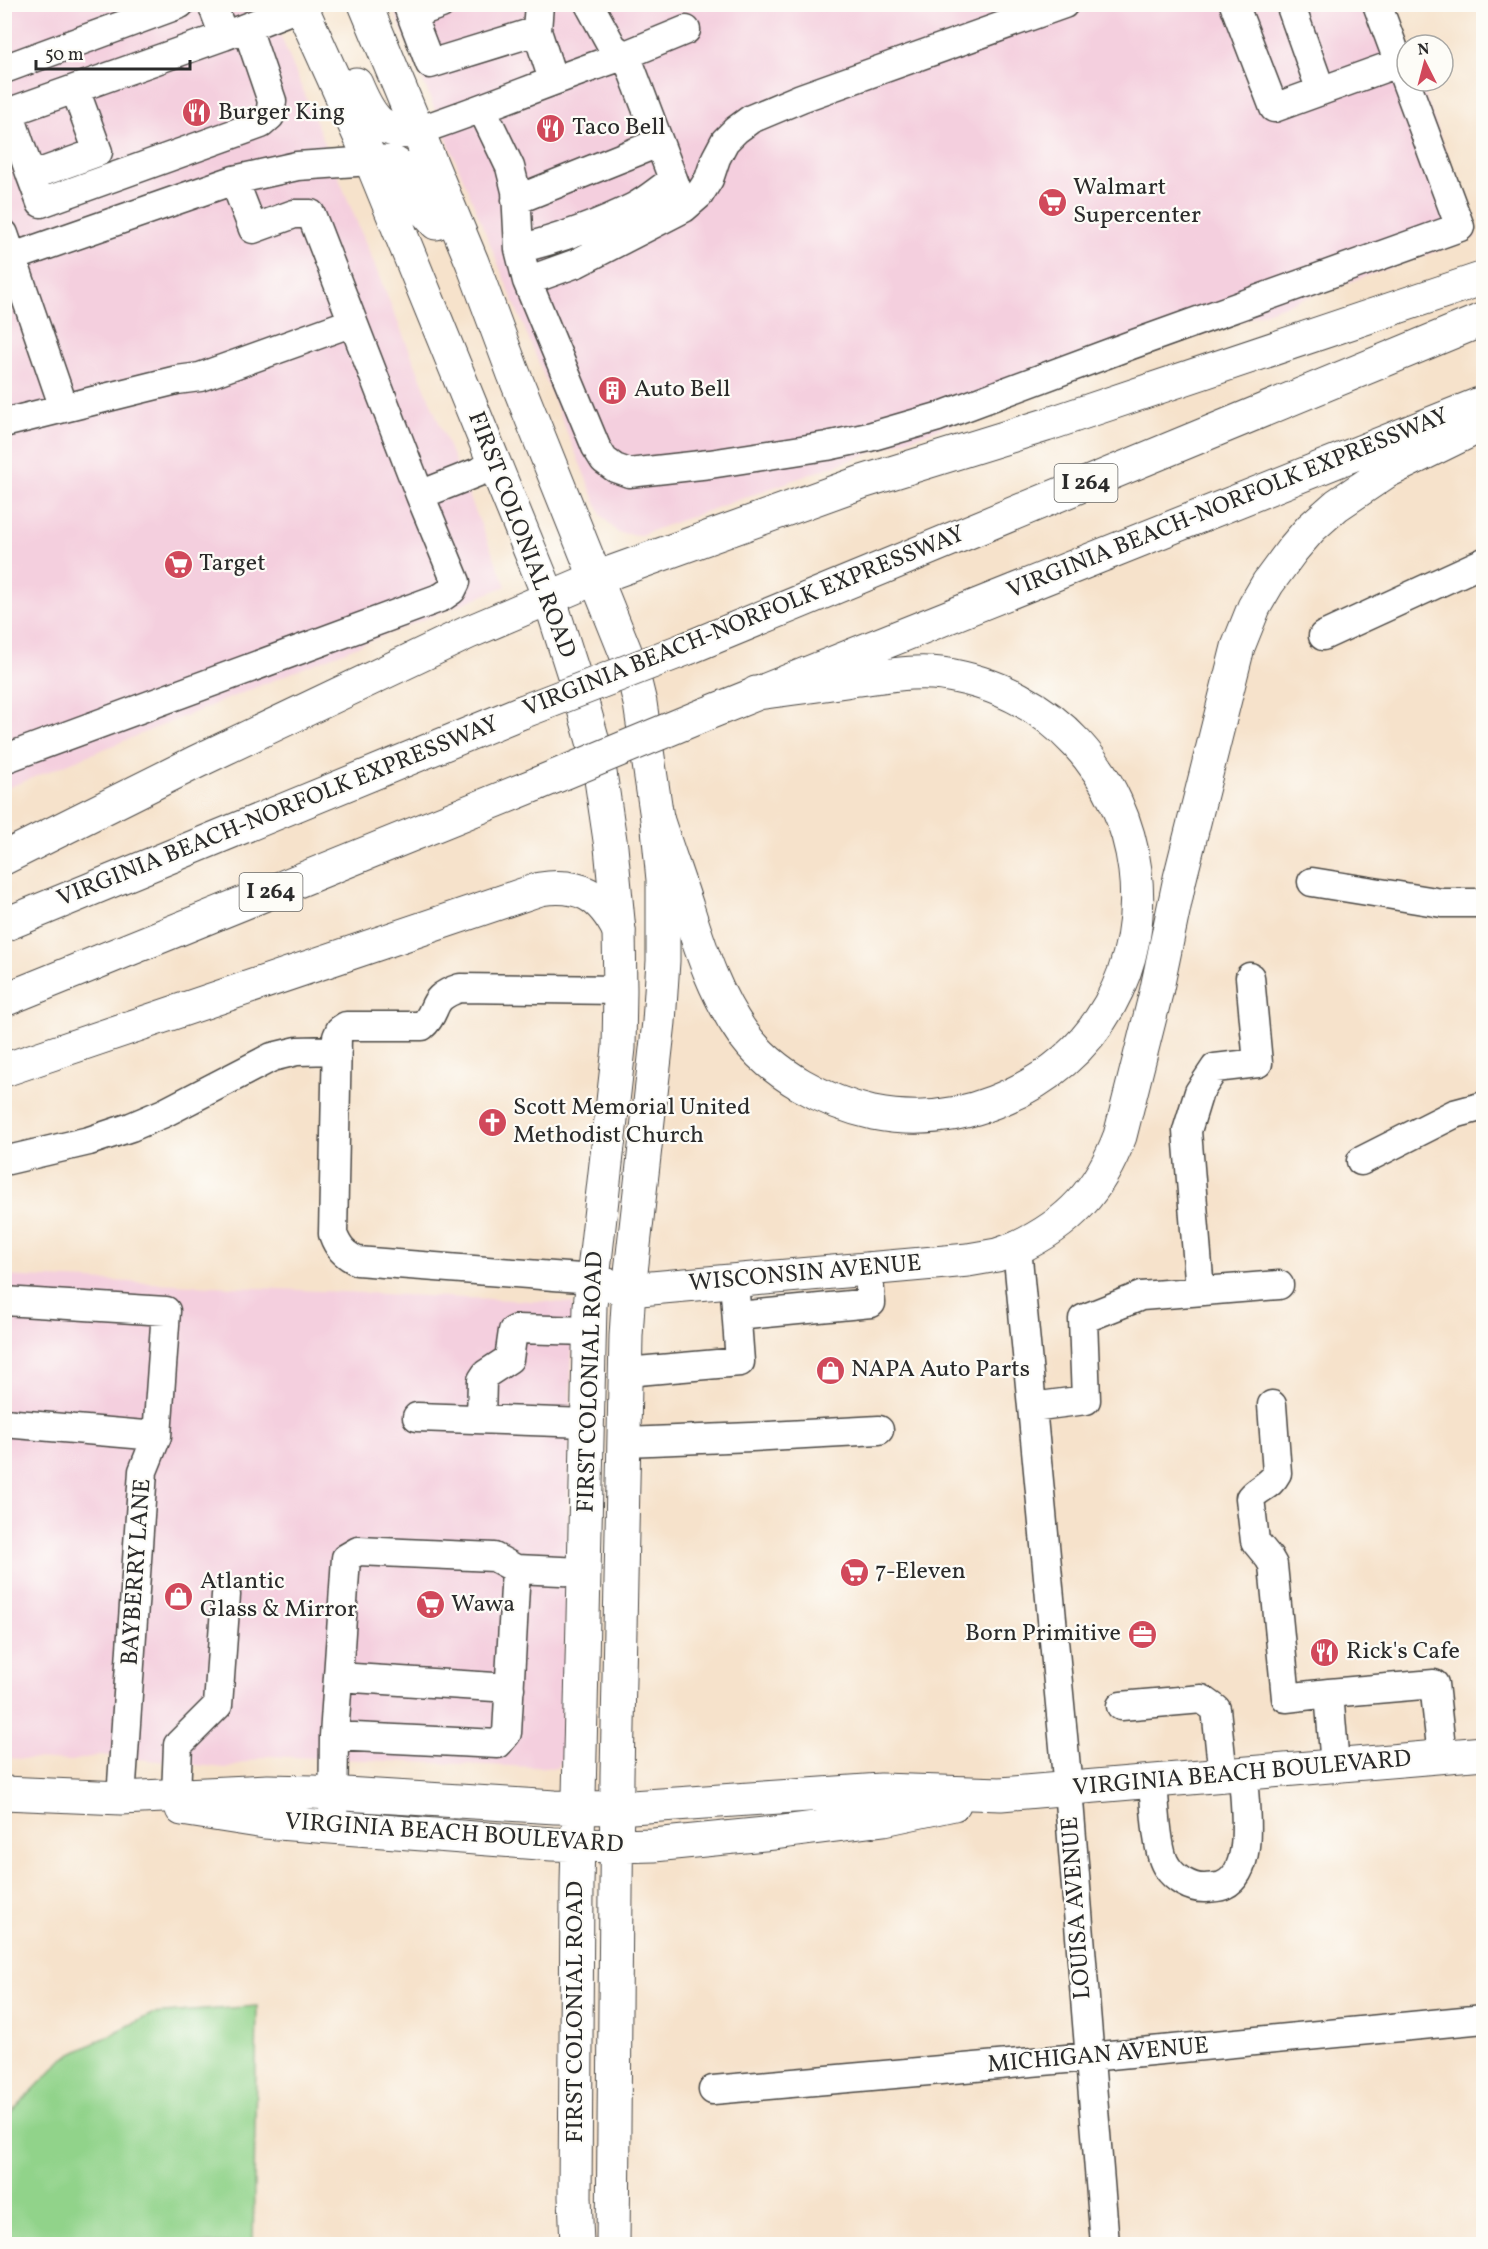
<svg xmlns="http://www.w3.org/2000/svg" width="1488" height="2249" font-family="Vollkorn,serif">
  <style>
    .built { fill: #f4cfde }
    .green { fill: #91d38a; stroke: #5e7f5a; stroke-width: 1.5 }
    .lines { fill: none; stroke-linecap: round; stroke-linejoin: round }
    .minor-casing { stroke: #494643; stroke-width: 31 }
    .major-casing { stroke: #494643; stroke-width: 35 }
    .highway-casing { stroke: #494643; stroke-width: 35 }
    .minor { stroke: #fff; stroke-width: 28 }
    .major { stroke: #fff; stroke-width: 33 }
    .highway { stroke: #fff; stroke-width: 33 }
    .highway-bridge-casing { stroke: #494643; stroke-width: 35; stroke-linecap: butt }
    .highway-bridge { stroke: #fff; stroke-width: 33 }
    .labels { text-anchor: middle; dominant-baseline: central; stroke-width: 4.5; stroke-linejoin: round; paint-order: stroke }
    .shield { fill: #fdfcf7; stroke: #6a6a68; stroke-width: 1.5 }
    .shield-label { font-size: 22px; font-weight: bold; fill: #2b2b2b }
    .poi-label { font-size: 24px; fill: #2b2b2b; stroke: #fdfcf7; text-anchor: start }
    .street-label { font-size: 24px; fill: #2b2b2b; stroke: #fdfcf7 }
  </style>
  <rect width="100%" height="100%" fill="#fdfcf7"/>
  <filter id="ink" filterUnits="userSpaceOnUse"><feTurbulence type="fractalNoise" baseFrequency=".0167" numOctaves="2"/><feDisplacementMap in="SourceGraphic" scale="12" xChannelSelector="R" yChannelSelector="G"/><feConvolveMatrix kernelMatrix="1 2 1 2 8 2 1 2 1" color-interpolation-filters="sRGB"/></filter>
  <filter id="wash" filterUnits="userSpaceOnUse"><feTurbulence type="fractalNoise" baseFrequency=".008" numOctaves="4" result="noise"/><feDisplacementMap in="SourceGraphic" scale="24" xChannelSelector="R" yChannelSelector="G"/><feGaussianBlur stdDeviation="1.35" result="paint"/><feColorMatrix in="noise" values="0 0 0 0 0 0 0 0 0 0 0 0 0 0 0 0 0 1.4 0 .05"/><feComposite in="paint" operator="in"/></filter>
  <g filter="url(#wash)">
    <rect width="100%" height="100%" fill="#f6e2cb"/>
    <path class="built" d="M5 5H268L506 586 5 789Z
      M392 5H1393L1476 237 640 535 618 533 601 515Z
      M5 1276 573 1303 562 1761 557 1768 268 1756 225 1768 100 1755 72 1761 5 1758Z"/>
    <path class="green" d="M257 2006 253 2244H5V2119L64 2058 152 2014Z"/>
  </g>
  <g filter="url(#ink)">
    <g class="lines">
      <defs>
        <path id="minor" d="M212 4 224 36
          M407 4 430 64 537 31 553 80
          M589 4 612 46 623 56 686 30
          M1234 4 1274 108 1398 63
          M1290 4 1321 91
          M411 15 441 4
          M537 31 539 4
          M4 69 180 4
          M482 109 510 167 516 191 519 249 527 281 596 447 604 460 615 468 629 473 710 464 827 446 869 437 938 417 1131 345 1460 227 1377 4
          M9 112 31 176 98 152 75 89
          M4 114 224 36 301 6
          M417 131C487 108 554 79 623 56L631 68 684 208
          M31 176 41 203 261 124 270 116 272 101 247 28
          M234 180 253 229 294 214H311L420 495 496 465
          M516 200 658 143
          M4 234 64 408
          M519 249C558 239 598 225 634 207 648 200 660 189 673 180
          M13 257 234 180 297 166 371 161
          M527 281 577 263 684 208 699 195 709 179 716 158 725 141 736 130 751 119 801 98 1064 4
          M4 423 177 380 200 377 353 322
          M1323 636 1484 562
          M4 759 442 597 452 590 456 582 420 495
          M1312 882 1442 903H1484
          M4 1161 89 1141 131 1127 164 1113 272 1057 297 1051 337 1050
          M1361 1161 1454 1114 1484 1106
          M1017 1248 1068 1789 1105 2244
          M592 1282 580 1278 357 1261C344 1254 338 1248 333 1234L337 1037 340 1030 346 1026H422C440 1011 427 998 460 988L620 990
          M1200 1291 1187 1131 1199 1092 1215 1068 1258 1063 1250 977
          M4 1301 166 1311 157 1436 143 1471 121 1798
          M737 1316 871 1303 868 1267
          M626 1372 740 1362 734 1280
          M1272 1405 1277 1473C1270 1487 1259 1487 1250 1498L1255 1541 1269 1558 1273 1565 1286 1698 1329 1693
          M1032 1407 1086 1400 1083 1319 1141 1296 1279 1285
          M417 1417 587 1423
          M481 1419 482 1380 486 1374 509 1359 513 1331 517 1329 589 1331
          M4 1423 157 1436
          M625 1442 752 1437 879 1430
          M338 1677 510 1688
          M1121 1706 1202 1699 1216 1709 1223 1776
          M334 1736 498 1744 507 1733 516 1569
          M1335 1766 1329 1693 1434 1684 1442 1756
          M1153 1782C1155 1802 1156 1852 1167 1867 1175 1879 1191 1889 1206 1888 1211 1887 1219 1888 1224 1885 1256 1870 1244 1803 1243 1774
          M176 1795 178 1745 218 1705 226 1595
          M333 1827 334 1736 346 1558 358 1551 494 1557 516 1569 583 1572
          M713 2090 1089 2057 1484 2019"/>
        <path id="major" d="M300 4 371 161 549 597 578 688 598 759 611 847 619 931 620 990 619 1048 590 1306 577 1885 575 2197 577 2244
          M365 4 472 262 513 372 631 666 640 703 657 818 663 880V961L659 1022 629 1290 626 1336 617 1775 613 2244
          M356 84C369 115 380 136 417 131
          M371 161 394 163 405 170 414 184 427 213 436 223
          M608 1285 629 1290 968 1260 997 1255 1017 1248
          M4 1793 121 1798 268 1791 313 1792 555 1807 617 1808 881 1790 1001 1794 1484 1753
          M182 1809 265 1822 552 1844 617 1846 654 1845 774 1833 884 1819 954 1804"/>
        <path id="highway" d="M688 648 1484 319
          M706 714 1482 403
          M657 818C667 849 678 879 688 910 702 954 716 996 743 1034 773 1075 825 1102 873 1113 914 1121 956 1117 994 1102 1211 1019 1170 708 942 674 915 670 886 676 859 679 824 684 790 689 756 693
          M4 858 196 762 467 633 596 578 862 482 1046 425 1484 278
          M4 925 522 712
          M4 1000 537 784
          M4 1070 540 889C580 883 601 895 619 931
          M1017 1248C1070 1223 1099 1191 1120 1136L1156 993 1180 878 1238 647 1254 607 1268 583 1293 549 1311 528 1337 505 1386 472 1484 424"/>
      </defs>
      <use href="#minor" class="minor-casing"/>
      <use href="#major" class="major-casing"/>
      <use href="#highway" class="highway-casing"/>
      <use href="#minor" class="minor"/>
      <use href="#major" class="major"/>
      <use href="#highway" class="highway"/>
      <defs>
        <path id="highway-bridge" d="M522 712 688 648
          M537 784 706 714"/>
      </defs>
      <use href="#highway-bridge" class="highway-bridge-casing"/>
      <use href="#highway-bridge" class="highway-bridge"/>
    </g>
  </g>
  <defs>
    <symbol id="restaurant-disc" viewBox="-11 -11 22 22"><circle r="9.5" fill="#d1495b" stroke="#fdfcf7"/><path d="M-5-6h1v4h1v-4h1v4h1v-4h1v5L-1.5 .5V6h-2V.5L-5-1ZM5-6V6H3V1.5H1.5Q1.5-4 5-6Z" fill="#fff"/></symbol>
    <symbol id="supermarket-disc" viewBox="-11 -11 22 22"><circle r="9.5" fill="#d1495b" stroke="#fdfcf7"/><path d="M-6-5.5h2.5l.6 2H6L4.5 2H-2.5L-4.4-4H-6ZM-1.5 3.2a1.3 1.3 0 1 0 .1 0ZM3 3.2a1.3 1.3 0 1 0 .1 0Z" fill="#fff"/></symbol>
    <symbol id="building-disc" viewBox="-11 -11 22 22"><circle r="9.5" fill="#d1495b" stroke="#fdfcf7"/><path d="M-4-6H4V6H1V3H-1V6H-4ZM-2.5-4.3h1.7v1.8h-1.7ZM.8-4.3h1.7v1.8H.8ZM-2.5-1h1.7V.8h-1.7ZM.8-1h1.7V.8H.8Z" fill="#fff"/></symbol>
    <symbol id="church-disc" viewBox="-11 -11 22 22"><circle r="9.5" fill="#d1495b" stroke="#fdfcf7"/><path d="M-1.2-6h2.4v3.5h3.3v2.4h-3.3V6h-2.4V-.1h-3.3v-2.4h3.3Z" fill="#fff"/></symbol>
    <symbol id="shop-disc" viewBox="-11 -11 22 22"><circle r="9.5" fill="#d1495b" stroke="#fdfcf7"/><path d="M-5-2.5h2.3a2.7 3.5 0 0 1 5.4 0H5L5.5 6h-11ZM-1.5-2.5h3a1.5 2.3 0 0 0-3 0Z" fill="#fff"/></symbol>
    <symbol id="office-disc" viewBox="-11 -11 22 22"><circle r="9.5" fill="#d1495b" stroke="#fdfcf7"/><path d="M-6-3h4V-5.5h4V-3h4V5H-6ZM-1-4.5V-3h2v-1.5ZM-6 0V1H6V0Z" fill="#fff"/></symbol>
  </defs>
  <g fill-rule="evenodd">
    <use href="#restaurant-disc" x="180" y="96" width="33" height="33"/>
    <use href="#restaurant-disc" x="534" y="112" width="33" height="33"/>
    <use href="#supermarket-disc" x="1036" y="186" width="33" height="33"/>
    <use href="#building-disc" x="596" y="374" width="33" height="33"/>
    <use href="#supermarket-disc" x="162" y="548" width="33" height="33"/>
    <use href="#church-disc" x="476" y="1106" width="33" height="33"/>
    <use href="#shop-disc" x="814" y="1354" width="33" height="33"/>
    <use href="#supermarket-disc" x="838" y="1556" width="33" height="33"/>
    <use href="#shop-disc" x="162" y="1580" width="33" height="33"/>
    <use href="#supermarket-disc" x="414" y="1588" width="33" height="33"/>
    <use href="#office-disc" x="1126" y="1618" width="33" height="33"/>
    <use href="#restaurant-disc" x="1308" y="1636" width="33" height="33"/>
  </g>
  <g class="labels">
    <g class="shield">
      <rect x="1054.5" y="464" width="63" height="38" rx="4.5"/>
      <rect x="239.5" y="873" width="63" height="38" rx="4.5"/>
    </g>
    <g class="shield-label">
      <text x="1086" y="483">I 264</text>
      <text x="271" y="892">I 264</text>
    </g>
    <g class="poi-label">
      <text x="218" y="113">Burger King</text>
      <text x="572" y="128">Taco Bell</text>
      <text x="1073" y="188">Walmart<tspan x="1073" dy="28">Supercenter</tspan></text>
      <text x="634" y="390">Auto Bell</text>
      <text x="199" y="564">Target</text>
      <text x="513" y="1108">Scott Memorial United<tspan x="513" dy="28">Methodist Church</tspan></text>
      <text x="851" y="1370">NAPA Auto Parts</text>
      <text x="875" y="1572">7-Eleven</text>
      <text x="200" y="1582">Atlantic<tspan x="200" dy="28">Glass &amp; Mirror</tspan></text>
      <text x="451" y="1605">Wawa</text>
      <text x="1121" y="1634" text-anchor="end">Born Primitive</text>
      <text x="1346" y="1652">Rick's Cafe</text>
    </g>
    <g class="street-label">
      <text transform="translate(1228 504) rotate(-22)">VIRGINIA BEACH-NORFOLK EXPRESSWAY</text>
      <text transform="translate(521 535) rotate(69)">FIRST COLONIAL ROAD</text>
      <text transform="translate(744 622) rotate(-22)">VIRGINIA BEACH-NORFOLK EXPRESSWAY</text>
      <text transform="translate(278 812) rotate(-22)">VIRGINIA BEACH-NORFOLK EXPRESSWAY</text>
      <text transform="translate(805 1274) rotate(-5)">WISCONSIN AVENUE</text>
      <text transform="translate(591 1382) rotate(-88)">FIRST COLONIAL ROAD</text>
      <text transform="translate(137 1572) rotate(-86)">BAYBERRY LANE</text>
      <text transform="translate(1242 1774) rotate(-5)">VIRGINIA BEACH BOULEVARD</text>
      <text transform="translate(454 1834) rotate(4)">VIRGINIA BEACH BOULEVARD</text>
      <text transform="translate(1077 1908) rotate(-94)">LOUISA AVENUE</text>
      <text transform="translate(576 2012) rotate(-90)">FIRST COLONIAL ROAD</text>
      <text transform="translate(1098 2056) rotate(-5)">MICHIGAN AVENUE</text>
    </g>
  </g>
  <rect width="1488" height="2249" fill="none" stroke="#fdfcf7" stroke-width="24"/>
  <g transform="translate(1425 63) rotate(354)"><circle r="28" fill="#fdfcf7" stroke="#a9a8a5" stroke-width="1.5"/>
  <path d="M0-4.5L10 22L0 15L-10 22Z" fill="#d1495b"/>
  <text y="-9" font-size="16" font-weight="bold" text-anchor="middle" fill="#2b2b2b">N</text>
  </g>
  <path d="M36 60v9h154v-9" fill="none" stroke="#2b2b2b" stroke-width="3"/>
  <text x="45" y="60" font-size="18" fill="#2b2b2b" stroke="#fdfcf7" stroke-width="4.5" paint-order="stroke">50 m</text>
</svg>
